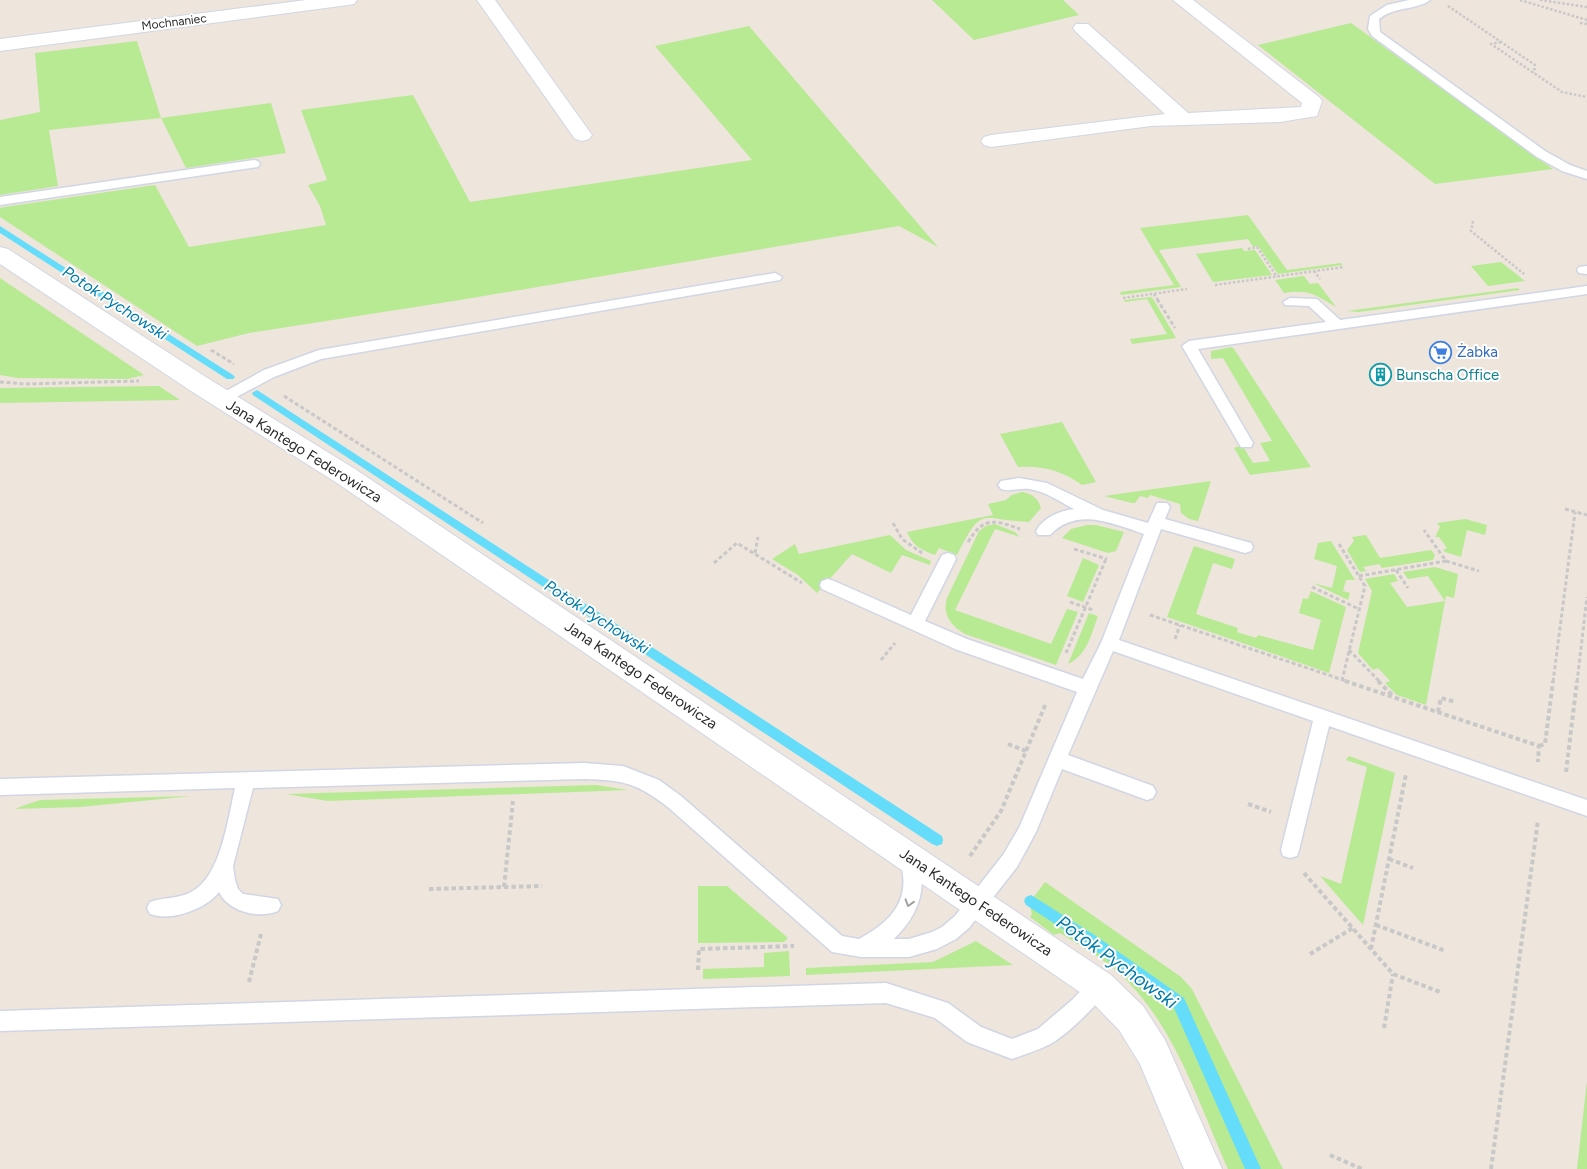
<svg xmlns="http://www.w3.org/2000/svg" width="1587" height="1169" font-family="Figtree,sans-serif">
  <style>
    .green { fill: #b7ea93 }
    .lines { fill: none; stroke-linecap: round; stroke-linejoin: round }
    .stream { fill: #65ddfa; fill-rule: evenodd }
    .service-casing { stroke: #d1d6e5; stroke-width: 3 }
    .minor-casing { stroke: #d1d6e5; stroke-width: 2 }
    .path-far2 { stroke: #c8c8c8; stroke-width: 2.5; stroke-dasharray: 2.5 2; stroke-linecap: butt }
    .path-far1 { stroke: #c8c8c8; stroke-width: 3; stroke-dasharray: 4 2.5; stroke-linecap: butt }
    .path { stroke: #c8c8c8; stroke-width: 4; stroke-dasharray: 4.5 3; stroke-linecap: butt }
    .service { fill: #fff; fill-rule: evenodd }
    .minor { fill: #fff; fill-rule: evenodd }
    .oneway { stroke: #a0a0a0 }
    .labels { text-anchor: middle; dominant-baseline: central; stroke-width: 4; stroke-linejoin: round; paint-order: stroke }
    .far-street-label { font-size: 12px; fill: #2b2b2b; stroke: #fff }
    .shop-label { font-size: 15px; fill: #366cbe; stroke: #fff; text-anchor: start }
    .culture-label { font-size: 15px; fill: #0d838f; stroke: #fff; text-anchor: start }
    .street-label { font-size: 15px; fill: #2b2b2b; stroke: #fff }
    .water-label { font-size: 16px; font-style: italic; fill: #007baa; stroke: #fff }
    .near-water-label { font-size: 19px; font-style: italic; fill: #007baa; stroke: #fff }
  </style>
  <rect width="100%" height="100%" fill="#eee5dc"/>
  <path class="green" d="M932 0H1063L1079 15 974 40Z
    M1351 23 1553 169 1435 184 1258 45Z
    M749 26 938 247 899 226 460 300 249 333 197 346 0 217V208L4 207 155 185 189 247 326 225 320 206 308 185 327 180 301 110 413 95 470 202 752 160 655 46Z
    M137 41 161 118 271 103 286 153 186 168 161 118 49 130 58 186 0 195V120L40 112 35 53Z
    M1248 215 1287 270 1341 263 1343 265 1278 274 1258 246 1253 247 1248 239 1159 250 1181 287 1121 295 1120 292 1174 285 1140 228Z
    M1242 248 1244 251 1255 250 1272 275 1213 282 1196 254Z
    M1501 262 1525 281 1488 286 1471 266Z
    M1304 276 1310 284 1318 283 1336 307C1315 295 1310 289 1284 293L1275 280Z
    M0 278 144 375 127 379 18 378 0 375Z
    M1518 288 1520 290 1359 312 1347 311Z
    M1152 297 1176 338 1132 344 1130 339 1167 334 1147 299 1125 302 1124 300Z
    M1232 347 1234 349 1311 467 1250 475 1234 448 1242 445 1253 463 1270 461 1260 443 1272 441 1223 358 1211 359V351Z
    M159 386 180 400 0 403V388Z
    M1062 422 1096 482 1082 485C1063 471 1042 465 1018 467L1000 434Z
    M1211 481 1198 521 1189 519 1181 513 1180 504 1150 495 1148 498 1140 496 1135 503H1132L1104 496Z
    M1022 492C1032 494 1038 498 1041 508L1029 522C979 520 983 504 957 555L939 548 935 555C920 549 914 547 907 532L993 515 988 504 1006 500 1012 495Z
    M1465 519 1487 525 1485 535 1467 530 1461 557 1445 552 1443 550 1447 548 1439 537H1435L1440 527 1437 523Z
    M995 524 1015 532 1020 537 995 529 955 610 1051 644 1067 609 1078 612 1056 665 965 634C951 626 942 615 947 598L979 531 986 526Z
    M1087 525H1096L1124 532 1116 551 1108 553 1062 538 1071 529Z
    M890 535 906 550 931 561 930 565 902 555 891 573 852 554 817 593 798 575 772 559 795 544 799 554Z
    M1366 535 1380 558 1431 550 1435 555 1433 560 1382 568 1379 564 1363 567 1366 571 1360 572 1347 550 1354 541 1352 537Z
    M1331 541 1355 580H1346L1343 591 1350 593 1348 600 1313 583 1332 588 1337 566 1314 559 1318 543Z
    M1194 546 1235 559 1232 569 1213 563 1196 614 1238 628 1237 632 1256 638 1258 635 1313 650 1321 620 1299 613 1303 598 1308 599 1311 591 1346 607 1329 673 1167 617Z
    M1083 558 1099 565 1083 602 1067 596Z
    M1435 567 1458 574 1454 598 1446 596 1426 705 1397 695 1385 683 1390 681 1378 668 1373 670 1358 653 1372 591 1365 579 1394 574 1398 581 1390 583 1407 607 1445 601 1428 576 1408 579 1403 572Z
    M1089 613 1098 616C1091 635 1087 655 1068 664Z
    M1349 756 1395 773 1363 925 1320 876 1341 884 1367 767 1346 760Z
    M596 785 628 790 328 801 286 794Z
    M192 796 80 807 14 809 40 800Z
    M1045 882 1181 977 1192 989 1283 1169H1228C1198 1102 1175 1025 1120 974 1103 958 1080 946 1060 933L1054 935 1030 917 1032 914 1029 903Z
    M698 886H727L788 938 784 942 698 943Z
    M976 941 1013 965 806 975V968L933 962Z
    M789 951 790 976 703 979V969L764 967V953Z
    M1587 1081V1169H1577Z"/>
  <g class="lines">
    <path class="stream" d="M0 226 233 375 235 377 233 379H227L0 233Z
      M257 390 942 836 943 840 942 844 937 846 932 844 253 395 252 393Z
      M1031 895 1096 936 1184 998 1261 1169H1245L1174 1008 1086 944 1026 905 1024 901 1026 897Z"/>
    <defs>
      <path id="service" d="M1409 0H1430C1418 10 1395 6 1379 19L1380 32 1545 151 1570 165 1587 171V179L1562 171 1537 157 1372 36 1368 29 1370 16 1387 5Z
        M254 160 258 161 260 164 258 167 0 205V197Z
        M1587 266V274L1579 273 1577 270 1579 267Z
        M775 273 782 277 780 280 321 359 274 377 227 402 222 404 215 399 217 396 264 370 319 350Z
        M1587 286V294L1198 349 1253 443 1251 447H1241L1182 346 1189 341 1326 322 1309 306 1285 305 1283 302 1290 298 1317 299 1340 320Z
        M1019 478 1047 483 1103 510 1148 523 1157 503H1167L1170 507 1165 519 1251 543 1253 547 1251 551 1245 553 1161 529 1119 640 1587 800V816L1329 726 1299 850 1297 856 1290 858 1283 856 1281 850 1313 721 1113 651 1068 755 1153 786 1156 792 1153 798 1147 800 1062 769 1036 832 1017 867 969 928 956 939 937 949 909 957H861L832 952 669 808C637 783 624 780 584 779L253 788 233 866 235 880 238 889 243 894 278 899 281 905 278 911C258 919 229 912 219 892 206 909 171 922 150 914L147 908 150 902C163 897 179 899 191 892 221 877 228 818 235 788L0 795V779L584 763 623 766 659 780 681 796 842 936 859 939C885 925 907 906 903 875 902 866 897 861 901 852L908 850 915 852C930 885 919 915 894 939H909L932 932 942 927 955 916 1003 855 1019 828 1077 692 955 649 822 589 820 585 822 581 828 579 834 581 911 615 942 555 948 553 954 555 956 559 925 621 967 639 1083 679 1101 643 1144 534C1111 523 1077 507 1050 535H1038L1036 531C1044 517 1059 511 1074 509 1060 502 1045 491 1029 489 1019 488 1010 492 1001 489L998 485 1001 481Z
        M1099 976 1106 979 1109 986C1103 1001 1066 1035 1052 1043 1040 1050 1025 1054 1012 1059L967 1042 935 1018 886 1003 0 1031V1011L886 983 948 1003 981 1027 1012 1039 1038 1029 1072 1000 1092 979Z"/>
      <path id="minor" d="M306 0H357L354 4 348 5 0 51V39Z
        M477 0H495L592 135 589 139 582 141 575 139Z
        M1173 0H1193L1319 97 1322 101 1317 116 1280 122 1151 126 991 147 984 145 981 141 984 137 991 135 1165 114 1076 32 1073 28 1076 24H1088L1188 113 1301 107 1302 103Z
        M0 247 8 249 209 379 355 469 1111 975 1143 1006 1165 1040 1222 1169H1184L1140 1064 1119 1030 1087 997 337 483 191 391 0 264Z"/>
    </defs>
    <use href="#service" class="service-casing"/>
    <use href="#minor" class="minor-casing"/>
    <path class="path-far2" d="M1520 0 1587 20
      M1540 0 1587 7
      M1448 6 1535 65 1534 73
      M1580 23 1587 24
      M1501 42 1491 44 1562 92 1587 97
      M1473 221 1471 231 1524 274
      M1248 249 1257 247 1277 277
      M1314 271 1320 279
      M1215 285 1344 267
      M1154 294 1158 300
      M1123 298 1187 289"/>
    <path class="path-far1" d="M1157 299 1175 328
      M211 350 234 364
      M0 382 25 384 139 381
      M284 396 483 523
      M1565 509 1587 515
      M893 523 902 539 922 553
      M968 542C984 516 994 520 1020 529
      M1339 544 1365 586 1342 680
      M1074 549 1107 559
      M755 553 758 537
      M1446 561 1479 571
      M714 563 737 543 802 583
      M1396 570 1408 588
      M1359 576 1446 561 1424 530
      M1312 587 1359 609
      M1070 602 1093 610
      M1150 615 1349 682
      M1175 639 1180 625
      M1349 650 1380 682
      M1066 653 1106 559
      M881 660 895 643
      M1553 682 1575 512
      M1577 682 1587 597"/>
    <path class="path" d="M1345 681 1539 746 1538 762
      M1378 681 1393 696
      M1438 712 1441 698 1456 702
      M1008 744 1026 751
      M1539 746 1545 744 1553 681
      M1566 772 1577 681
      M1248 804 1271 812
      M970 856 1001 811 1046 703
      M1389 859 1413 868
      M1304 873 1393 974 1440 992
      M504 887 513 801
      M429 889 542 886
      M1376 925 1446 951
      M1371 949 1406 774
      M1310 954 1353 928
      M698 970 699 949 794 946
      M249 982 261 934
      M1384 1028 1393 974
      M1330 1155 1362 1169
      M1491 1169 1538 820"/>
    <use href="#service" class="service"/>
    <use href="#minor" class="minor"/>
  </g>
  <defs><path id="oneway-chevron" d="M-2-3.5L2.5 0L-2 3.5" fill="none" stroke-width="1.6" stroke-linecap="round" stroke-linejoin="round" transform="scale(1.25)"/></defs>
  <use class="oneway" href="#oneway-chevron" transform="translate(909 903) rotate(107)"/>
  <defs>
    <symbol id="supermarket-ring" viewBox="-11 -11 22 22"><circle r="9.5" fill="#fff" stroke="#3f7fe0" stroke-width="1.5"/><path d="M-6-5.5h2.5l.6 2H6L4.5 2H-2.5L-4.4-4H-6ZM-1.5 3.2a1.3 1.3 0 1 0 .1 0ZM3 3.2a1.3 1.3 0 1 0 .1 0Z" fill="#3f7fe0"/></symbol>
    <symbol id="building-ring" viewBox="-11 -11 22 22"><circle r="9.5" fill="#fff" stroke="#0f9aa8" stroke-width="1.5"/><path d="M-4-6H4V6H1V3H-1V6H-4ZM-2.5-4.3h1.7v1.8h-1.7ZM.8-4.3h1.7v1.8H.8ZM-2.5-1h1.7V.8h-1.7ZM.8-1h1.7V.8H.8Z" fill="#0f9aa8"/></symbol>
  </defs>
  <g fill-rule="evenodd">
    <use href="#supermarket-ring" x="1428" y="340" width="25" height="25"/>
    <use href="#building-ring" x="1368" y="362" width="25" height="25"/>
  </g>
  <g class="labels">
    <g class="far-street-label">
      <text transform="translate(174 22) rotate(-7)">Mochnaniec</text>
    </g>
    <g class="shop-label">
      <text x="1457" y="352">Żabka</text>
    </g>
    <g class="culture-label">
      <text x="1396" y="375">Bunscha Office</text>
    </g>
    <g class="street-label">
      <text transform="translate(304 451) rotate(32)">Jana Kantego Federowicza</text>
      <text transform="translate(641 675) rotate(34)">Jana Kantego Federowicza</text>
      <text transform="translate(976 902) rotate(34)">Jana Kantego Federowicza</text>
    </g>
    <g class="water-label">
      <text transform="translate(115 303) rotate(33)">Potok Pychowski</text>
      <text transform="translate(597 617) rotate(33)">Potok Pychowski</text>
    </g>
    <g class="near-water-label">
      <text transform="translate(1117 962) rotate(36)">Potok Pychowski</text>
    </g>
  </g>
</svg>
